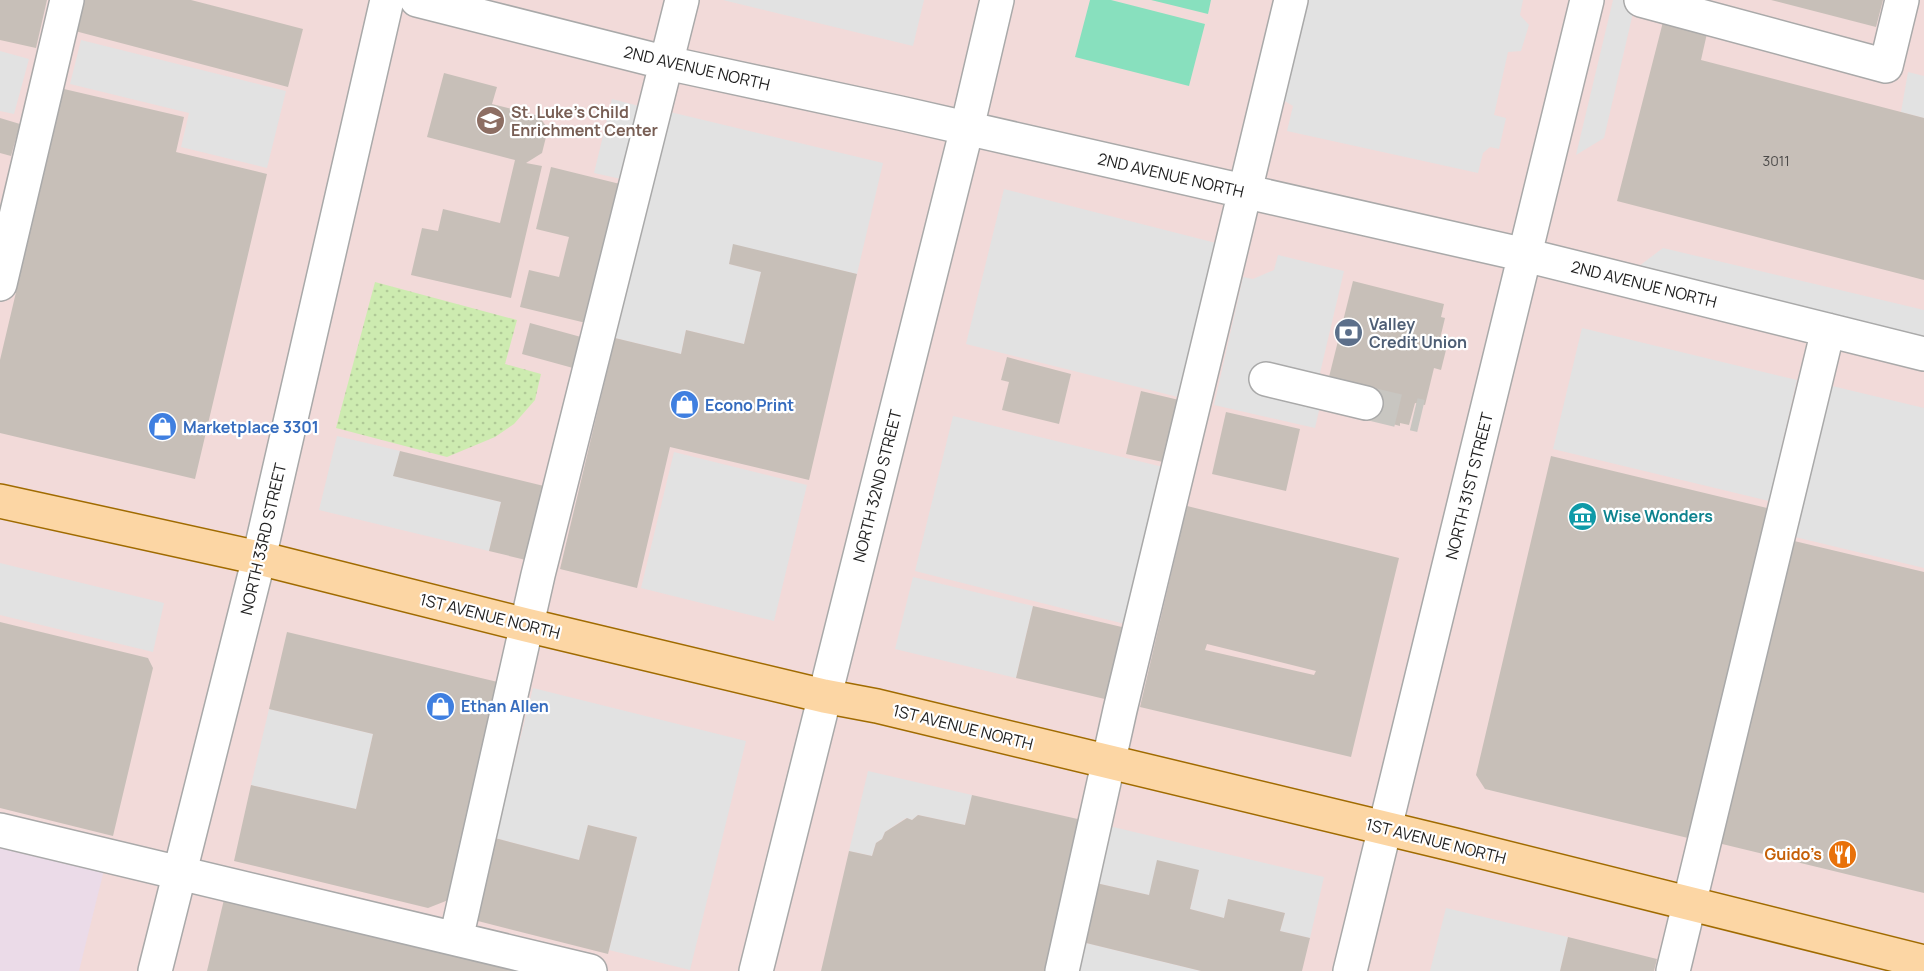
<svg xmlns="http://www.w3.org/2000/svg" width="1924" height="971" font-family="Manrope,sans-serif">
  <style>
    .commercial { fill: #f2dad9 }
    .industrial { fill: #ebdbe8 }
    .grass { fill: url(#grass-dots) }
    .pitch { fill: #88e0be }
    .parking { fill: #e2e2e2 }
    .building { fill: #c7bfb8; fill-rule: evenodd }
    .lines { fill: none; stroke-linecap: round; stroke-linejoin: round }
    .minor-tunnel { stroke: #c8c6c1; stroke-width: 33; stroke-dasharray: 33 16; stroke-linecap: butt }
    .minor-casing { stroke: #a9a9a9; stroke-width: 36 }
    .major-casing { stroke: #a06b00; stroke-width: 36 }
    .minor { stroke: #fff; stroke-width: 33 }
    .major { stroke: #fcd6a4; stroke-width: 33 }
    .labels { text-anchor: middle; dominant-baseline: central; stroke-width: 4.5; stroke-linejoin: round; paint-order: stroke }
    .number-label { font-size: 14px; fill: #4b4948 }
    .street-label { font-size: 16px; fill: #222; stroke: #fff }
    .education-label { font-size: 16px; font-weight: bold; fill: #785e54; stroke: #fff; text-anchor: start }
    .service-label { font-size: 16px; font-weight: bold; fill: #4e5e75; stroke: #fff; text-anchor: start }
    .shop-label { font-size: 16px; font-weight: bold; fill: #366cbe; stroke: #fff; text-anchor: start }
    .culture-label { font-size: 16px; font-weight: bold; fill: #0d838f; stroke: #fff; text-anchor: start }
    .food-label { font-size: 16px; font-weight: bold; fill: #c56008; stroke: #fff; text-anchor: end }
  </style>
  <defs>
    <pattern id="grass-dots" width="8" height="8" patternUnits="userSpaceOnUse" patternTransform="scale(1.5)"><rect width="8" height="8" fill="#cdebb0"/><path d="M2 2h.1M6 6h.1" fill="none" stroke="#b0c997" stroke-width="1.8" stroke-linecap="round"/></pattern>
  </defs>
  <rect width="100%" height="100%" fill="#f2efe9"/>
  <path class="commercial" d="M0 0H1924V971H0Z"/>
  <path class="industrial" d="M0 839 105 866 79 971H0Z"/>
  <path class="grass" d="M375 282 517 320 505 364 541 374 535 400 514 424 495 437 447 457 336 428Z"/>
  <path class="pitch" d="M1090 0H1111L1205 24 1189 86 1075 57Z
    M1151 0H1211L1208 14Z"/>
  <path class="parking" d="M723 0H924L913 46Z
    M1309 0H1523L1520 15 1529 25 1521 51 1508 52 1494 115 1506 118 1499 149 1490 147 1483 153 1478 173 1287 131 1293 106 1283 100Z
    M1613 0H1636L1604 138 1576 155Z
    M81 40 286 91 267 168 181 147 189 113 70 84Z
    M0 51 29 59 14 114 0 111Z
    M1908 72 1924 76V118L1901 112Z
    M612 99 639 106 621 179 594 173Z
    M670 112 883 163 857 274 734 245 729 264 761 272 744 344 686 330 681 354 615 338Z
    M1004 189 1216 243 1178 397 966 344Z
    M1663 248 1924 310V336L1639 266Z
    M1278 255 1344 271 1320 373 1326 380 1315 428 1214 405 1243 277 1253 279 1274 270Z
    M1582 328 1797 380 1769 501 1553 449Z
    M1828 385 1924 408V568L1791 536Z
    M953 416 1163 467 1125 624 915 571Z
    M337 436 400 451 394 476 501 502 489 551 319 510Z
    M674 452 807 485 774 621 641 588Z
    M0 563 164 603 153 652 0 615Z
    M913 577 1033 606 1016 678 895 649Z
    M533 688 746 741 690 970 609 950 637 837 588 825 579 860 495 838Z
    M269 709 373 734 356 809 251 785Z
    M868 771 972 795 965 825 918 815 912 820 906 818 885 832 882 839 876 843 872 856 849 851Z
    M1109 826 1324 877 1310 938 1280 931 1285 913 1228 899 1224 918 1190 909 1199 870 1149 895 1096 883Z
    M1446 908 1568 937 1560 971H1430Z
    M1082 942 1201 971H1075Z"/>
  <path class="building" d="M0 0H47L36 48 0 40Z
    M83 0H191L303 29 288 87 75 31Z
    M1771 0H1883L1876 27Z
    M1664 18 1708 29 1701 60 1924 118V280L1617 201Z
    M444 73 497 87 492 104 539 116 548 129 542 153 526 163 542 166 511 298 411 275 422 228 438 231 443 209 500 223 515 160 427 137Z
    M64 89 184 117 176 152 267 174 195 479 0 433V360Z
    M0 118 20 124 11 156 0 153Z
    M551 167 620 184 586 323 520 307 529 270 559 277 569 237 536 229Z
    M733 244 857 274 809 480 670 447 637 588 560 569 615 338 681 354 686 330 744 344 761 272 729 264Z
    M1353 281 1444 304 1441 317 1445 318 1439 343 1447 346 1441 370 1434 368 1425 405 1415 403 1409 425 1400 423V426L1374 419 1375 416 1366 414 1328 381Z
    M530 323 581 337 573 368 522 354Z
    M1007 357 1071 374 1059 424 1002 410 1009 382 1001 380Z
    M1141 391 1179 400 1163 462 1126 454Z
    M1226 412 1300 429 1286 491 1212 474Z
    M400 451 548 487 530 561 489 551 501 502 393 476Z
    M1551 456 1767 508 1688 838 1485 789 1476 775Z
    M1187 506 1399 558 1351 757 1140 707ZM1207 644 1316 671 1314 675 1205 650Z
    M1790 540 1924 572V893L1718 843Z
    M1033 606 1126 628 1109 700 1016 678Z
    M0 622 148 658 153 668 113 836 0 808Z
    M287 632 502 683 451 899 428 908 234 861 251 785 356 809 373 734 269 709Z
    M972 795 1082 820 1046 971H821L849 851 872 856 876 843 882 839 885 832 907 818 912 820 918 815 965 825Z
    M588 825 637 837 608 954 474 920 495 838 579 860Z
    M1157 860 1199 870 1190 909 1224 918 1228 899 1285 913 1280 931 1310 938 1302 971H1201L1082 942 1096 883 1149 895Z
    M226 891 530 971H207Z
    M1568 937 1657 959 1654 971H1560Z"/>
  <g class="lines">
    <path class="minor-tunnel" d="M1366 403 1421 416"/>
    <defs>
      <path id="minor" d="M417 0 667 63 900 113 1525 255 1924 354
        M1641 0 1886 66 1902 0
        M0 284 67 0
        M1266 379 1366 403
        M0 830 590 971
        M456 939 538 575 682 0
        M155 971 259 558 387 0
        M756 971 967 128 997 0
        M1062 971 1120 710 1291 0
        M1350 971 1587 0
        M1673 971 1828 330"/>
      <path id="major" d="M0 501 259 558 526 625 824 696 877 706 1455 845 1924 962"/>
    </defs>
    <use href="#minor" class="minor-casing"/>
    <use href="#major" class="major-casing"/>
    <use href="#minor" class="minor"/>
    <use href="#major" class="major"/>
  </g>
  <defs>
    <symbol id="school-disc" viewBox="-11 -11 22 22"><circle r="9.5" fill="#8d6e63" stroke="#fff"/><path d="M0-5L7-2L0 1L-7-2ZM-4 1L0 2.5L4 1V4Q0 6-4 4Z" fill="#fff"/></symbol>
    <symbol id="bank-disc" viewBox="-11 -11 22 22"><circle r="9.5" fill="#5c6f8a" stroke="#fff"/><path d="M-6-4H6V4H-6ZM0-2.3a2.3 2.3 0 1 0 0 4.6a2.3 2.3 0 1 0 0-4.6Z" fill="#fff"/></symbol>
    <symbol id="shop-disc" viewBox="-11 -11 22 22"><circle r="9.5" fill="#3f7fe0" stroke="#fff"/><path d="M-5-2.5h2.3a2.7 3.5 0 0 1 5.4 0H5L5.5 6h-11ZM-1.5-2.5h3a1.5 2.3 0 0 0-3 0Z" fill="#fff"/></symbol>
    <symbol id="museum-disc" viewBox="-11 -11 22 22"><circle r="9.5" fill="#0f9aa8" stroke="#fff"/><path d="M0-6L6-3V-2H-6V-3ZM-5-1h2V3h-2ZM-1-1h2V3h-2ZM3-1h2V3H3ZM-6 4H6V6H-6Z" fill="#fff"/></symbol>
    <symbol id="restaurant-disc" viewBox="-11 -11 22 22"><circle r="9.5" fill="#e8710a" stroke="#fff"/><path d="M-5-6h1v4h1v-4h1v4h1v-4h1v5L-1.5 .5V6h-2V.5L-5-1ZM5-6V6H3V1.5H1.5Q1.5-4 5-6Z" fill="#fff"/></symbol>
  </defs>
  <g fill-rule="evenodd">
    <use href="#school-disc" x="474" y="104" width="33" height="33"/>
    <use href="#bank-disc" x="1332" y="316" width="33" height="33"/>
    <use href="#shop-disc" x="668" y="388" width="33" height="33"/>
    <use href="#shop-disc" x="146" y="410" width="33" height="33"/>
    <use href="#museum-disc" x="1566" y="500" width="33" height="33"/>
    <use href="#shop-disc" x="424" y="690" width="33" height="33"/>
    <use href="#restaurant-disc" x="1826" y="838" width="33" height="33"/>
  </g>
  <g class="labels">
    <g class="number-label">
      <text x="1776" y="160">3011</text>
    </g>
    <g class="street-label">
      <text transform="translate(697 68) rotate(13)">2ND AVENUE NORTH</text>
      <text transform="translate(1171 175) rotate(13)">2ND AVENUE NORTH</text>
      <text transform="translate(1644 284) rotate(14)">2ND AVENUE NORTH</text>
      <text transform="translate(877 486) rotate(-76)">NORTH 32ND STREET</text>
      <text transform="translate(1469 486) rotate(-76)">NORTH 31ST STREET</text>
      <text transform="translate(263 539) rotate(-77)">NORTH 33RD STREET</text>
      <text transform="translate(490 616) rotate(14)">1ST AVENUE NORTH</text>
      <text transform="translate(963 727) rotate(14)">1ST AVENUE NORTH</text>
      <text transform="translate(1436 841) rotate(14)">1ST AVENUE NORTH</text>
    </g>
    <g class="education-label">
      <text x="511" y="112">St. Luke's Child<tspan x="511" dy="18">Enrichment Center</tspan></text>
    </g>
    <g class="service-label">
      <text x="1369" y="324">Valley<tspan x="1369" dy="18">Credit Union</tspan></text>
    </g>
    <g class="shop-label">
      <text x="705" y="405">Econo Print</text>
      <text x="183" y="427">Marketplace 3301</text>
      <text x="461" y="706">Ethan Allen</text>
    </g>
    <g class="culture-label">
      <text x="1603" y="516">Wise Wonders</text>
    </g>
    <g class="food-label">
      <text x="1822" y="854">Guido’s</text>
    </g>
  </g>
</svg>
